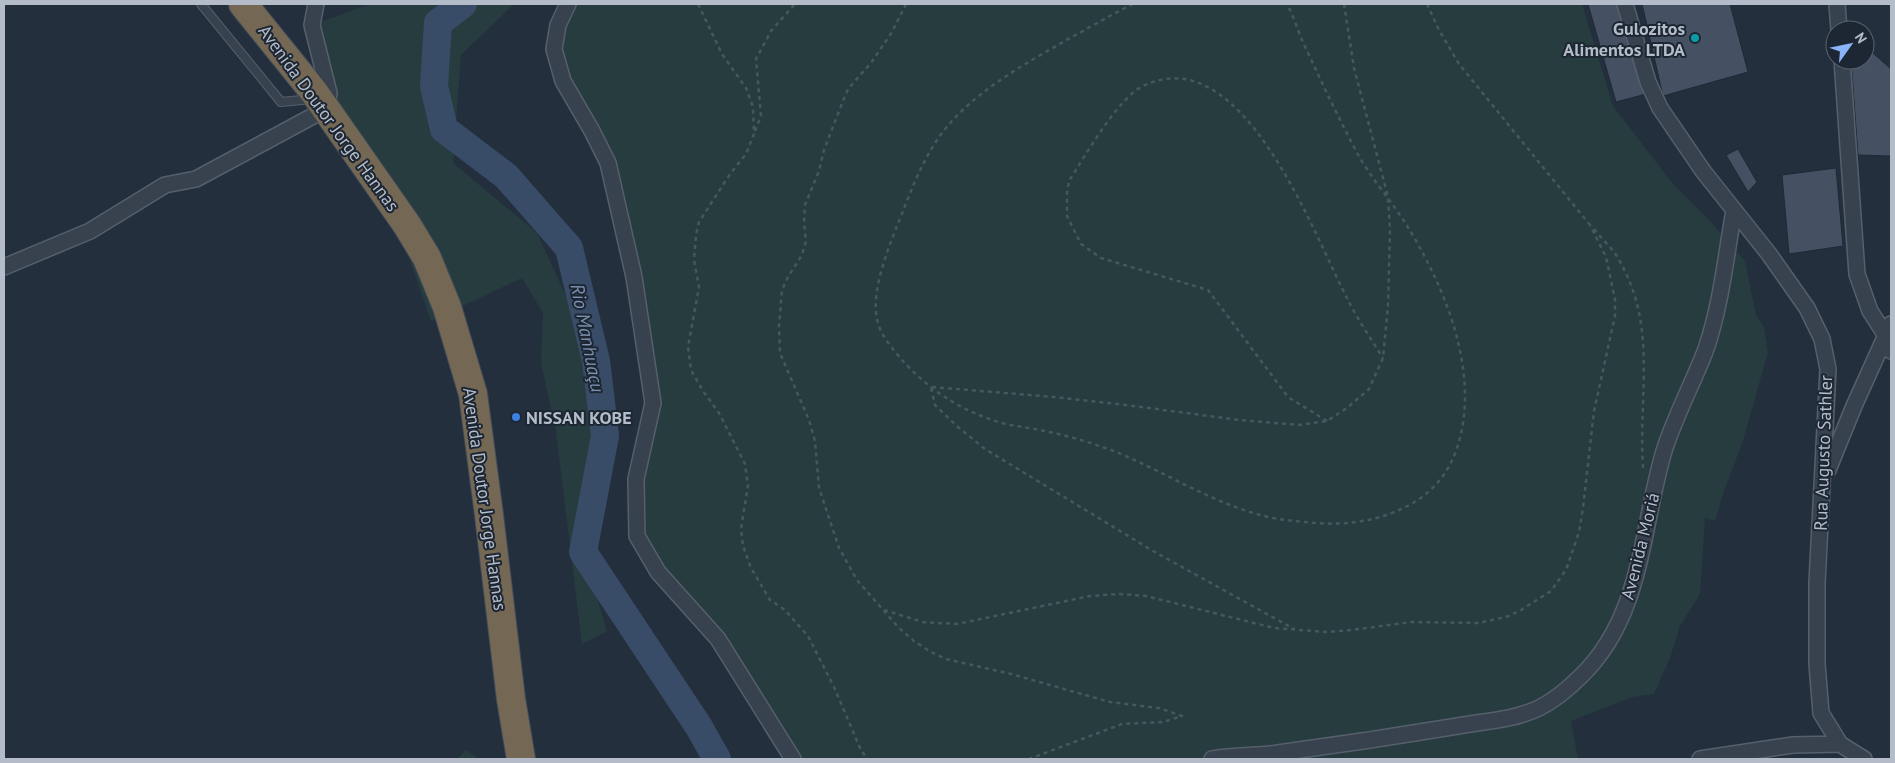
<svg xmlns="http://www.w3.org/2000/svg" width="1895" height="763" font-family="'PT Sans',sans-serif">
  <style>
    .green { fill: #263c3f }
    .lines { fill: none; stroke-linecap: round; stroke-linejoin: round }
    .river { stroke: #394c67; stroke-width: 28 }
    .building { fill: #455162; stroke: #1f2835 }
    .lane-casing { stroke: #565f6c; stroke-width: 10 }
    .street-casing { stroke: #565f6c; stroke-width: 18 }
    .highway-casing { stroke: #434c59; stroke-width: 30 }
    .path { stroke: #44595c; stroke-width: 2.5; stroke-dasharray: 4 4; stroke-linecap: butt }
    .lane { stroke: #38414e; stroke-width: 8 }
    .street { stroke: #38414e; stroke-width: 15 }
    .highway { stroke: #746855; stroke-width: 28 }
    .culture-dot { fill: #0f9aa8; stroke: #1d2633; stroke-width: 2 }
    .shop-dot { fill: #3f7fe0; stroke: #1d2633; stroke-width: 2 }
    .labels { text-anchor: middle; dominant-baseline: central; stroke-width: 4; stroke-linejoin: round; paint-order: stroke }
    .poi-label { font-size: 18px; font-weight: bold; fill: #b4bcc9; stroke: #1d2633; text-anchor: end }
    .street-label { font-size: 18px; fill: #b4bcc9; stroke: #1d2633 }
    .water-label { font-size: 19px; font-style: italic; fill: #7c92b1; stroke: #1d2633 }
  </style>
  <rect width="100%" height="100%" fill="#242f3e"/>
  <path class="green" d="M370 4H514L461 55 453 163 537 233 596 361 605 436 583 552 607 631 582 644 556 432 541 363 543 313 522 278 431 321 406 249 326 131 312 25Z
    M568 4H1582L1613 106 1673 184 1711 222 1745 261 1756 315 1764 327 1768 352 1743 441 1724 491 1715 521 1705 518 1700 594 1680 626 1670 658 1654 694 1632 697 1571 721 1578 759H793L637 536 636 479 653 403 608 163 563 81 558 25Z
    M466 750 479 759H480H457Z"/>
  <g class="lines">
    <path class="river" d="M463 4 438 23 434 86 444 129 506 176 569 248 596 361 605 436 583 552 699 727 717 759"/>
  </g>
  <path class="building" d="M1588 4H1620L1646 94 1616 102Z
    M1642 4H1730L1748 72 1663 96Z
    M1865 46 1891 69V156L1858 155 1851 60H1865Z
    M1738 149 1757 182 1748 192 1726 155Z
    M1836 168 1843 246 1789 254 1782 175Z"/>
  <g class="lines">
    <defs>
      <path id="lane" d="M201 4 281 102 312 99"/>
      <path id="street" d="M568 4 558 25 554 49 563 81 592 131 608 163 634 277 653 403 636 479 637 536 658 572 718 639 793 759
        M1625 4 1648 82 1660 108 1703 171 1769 254 1807 308 1822 339 1828 369 1817 583V664L1821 713 1840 744 1864 759
        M1837 4 1839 30
        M1842 60 1857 274 1870 311 1886 336 1891 351
        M4 267 90 231 165 185 196 179 326 109 329 93 312 25 316 4
        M1828 470 1854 406 1891 324
        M1212 759C1234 755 1257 756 1278 753 1338 745 1398 736 1458 726 1485 721 1514 720 1539 708 1555 700 1569 688 1581 676 1643 616 1641 528 1664 451 1675 416 1693 383 1706 349 1721 305 1726 256 1734 210
        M1700 759 1793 745 1840 744"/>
      <path id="highway" d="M243 4 314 92 407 225 427 258 447 307 473 394 489 515 511 699 521 759"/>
    </defs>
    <use href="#lane" class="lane-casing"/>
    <use href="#street" class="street-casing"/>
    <use href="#highway" class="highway-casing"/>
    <path class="path" d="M698 4 722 54 746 88 753 107 754 134 746 154 730 174 699 222 696 235 694 260 699 287 688 347 691 370 703 391 719 413 745 464 748 486 741 529 743 546 751 568 770 600 785 610 808 636 834 687 860 748 867 759
      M906 4 892 32 871 63 848 89 841 106 824 150 819 171 805 205 804 222 806 241 802 255 788 277 782 290 779 326 780 353 809 420 815 441 819 488 839 548 857 580 898 627 914 641 931 652 946 659 1011 674 1110 702 1159 708 1182 716 1163 722 1122 724 1029 759
      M1133 4C1112 14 1091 27 1070 38 1025 64 974 91 942 133 921 161 910 194 897 226 887 251 871 293 877 319 880 335 892 348 902 360 929 390 963 412 1002 423 1018 427 1034 428 1049 432 1070 436 1091 443 1111 450 1165 471 1215 506 1273 518 1284 520 1294 521 1305 522 1337 526 1370 523 1399 510 1427 498 1447 478 1457 448 1482 373 1444 284 1404 221 1388 197 1368 174 1355 149 1336 113 1319 77 1302 40 1297 28 1293 15 1287 4
      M1427 4 1439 30 1459 64 1590 225
      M755 131 761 116 756 59 771 31 795 4
      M1594 229C1601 238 1610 246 1616 255 1659 324 1638 392 1643 468
      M932 387 1054 397 1126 405 1239 420 1299 425 1327 421 1347 408 1369 389 1383 358 1388 306 1390 230 1388 197 1354 68 1344 4
      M931 388 935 405 958 427 985 449 1153 551 1294 629
      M1327 421 1288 397 1208 290 1101 258 1081 244 1067 216V193L1069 181C1085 156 1118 98 1143 86 1243 37 1314 236 1348 300 1358 320 1371 339 1383 358
      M884 610 923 622 957 624 1090 596 1120 594 1146 596 1274 628 1327 632 1352 630 1411 622 1479 623 1509 616 1521 610 1551 591 1566 570 1579 532 1583 508 1594 411 1615 316V299L1606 257 1590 225"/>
    <use href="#lane" class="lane"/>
    <use href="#street" class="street"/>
    <use href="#highway" class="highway"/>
  </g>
  <circle class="culture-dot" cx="1695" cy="38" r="5"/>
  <circle class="shop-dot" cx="516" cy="417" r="5"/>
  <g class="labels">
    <g class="poi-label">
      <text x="1685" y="28">Gulozitos<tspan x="1685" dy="21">Alimentos LTDA</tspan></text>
      <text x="526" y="417" text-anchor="start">NISSAN KOBE</text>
    </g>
    <g class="street-label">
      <text transform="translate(329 118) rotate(54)">Avenida Doutor Jorge Hannas</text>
      <text transform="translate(1823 453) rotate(-88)">Rua Augusto Sathler</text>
      <text transform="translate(485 499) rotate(82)">Avenida Doutor Jorge Hannas</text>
      <text transform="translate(1640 546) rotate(-76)">Avenida Moriá</text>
    </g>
    <g class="water-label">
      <text transform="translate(588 338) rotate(79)">Rio Manhuaçu</text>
    </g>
  </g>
  <rect width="1895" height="763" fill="none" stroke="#b4bcc9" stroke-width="10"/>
  <g transform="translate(1850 45) rotate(57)"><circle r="24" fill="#1d2633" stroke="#59626f"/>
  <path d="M0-4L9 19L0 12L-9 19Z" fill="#8ab4f8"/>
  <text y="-8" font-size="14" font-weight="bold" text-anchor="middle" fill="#b4bcc9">N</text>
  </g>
</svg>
